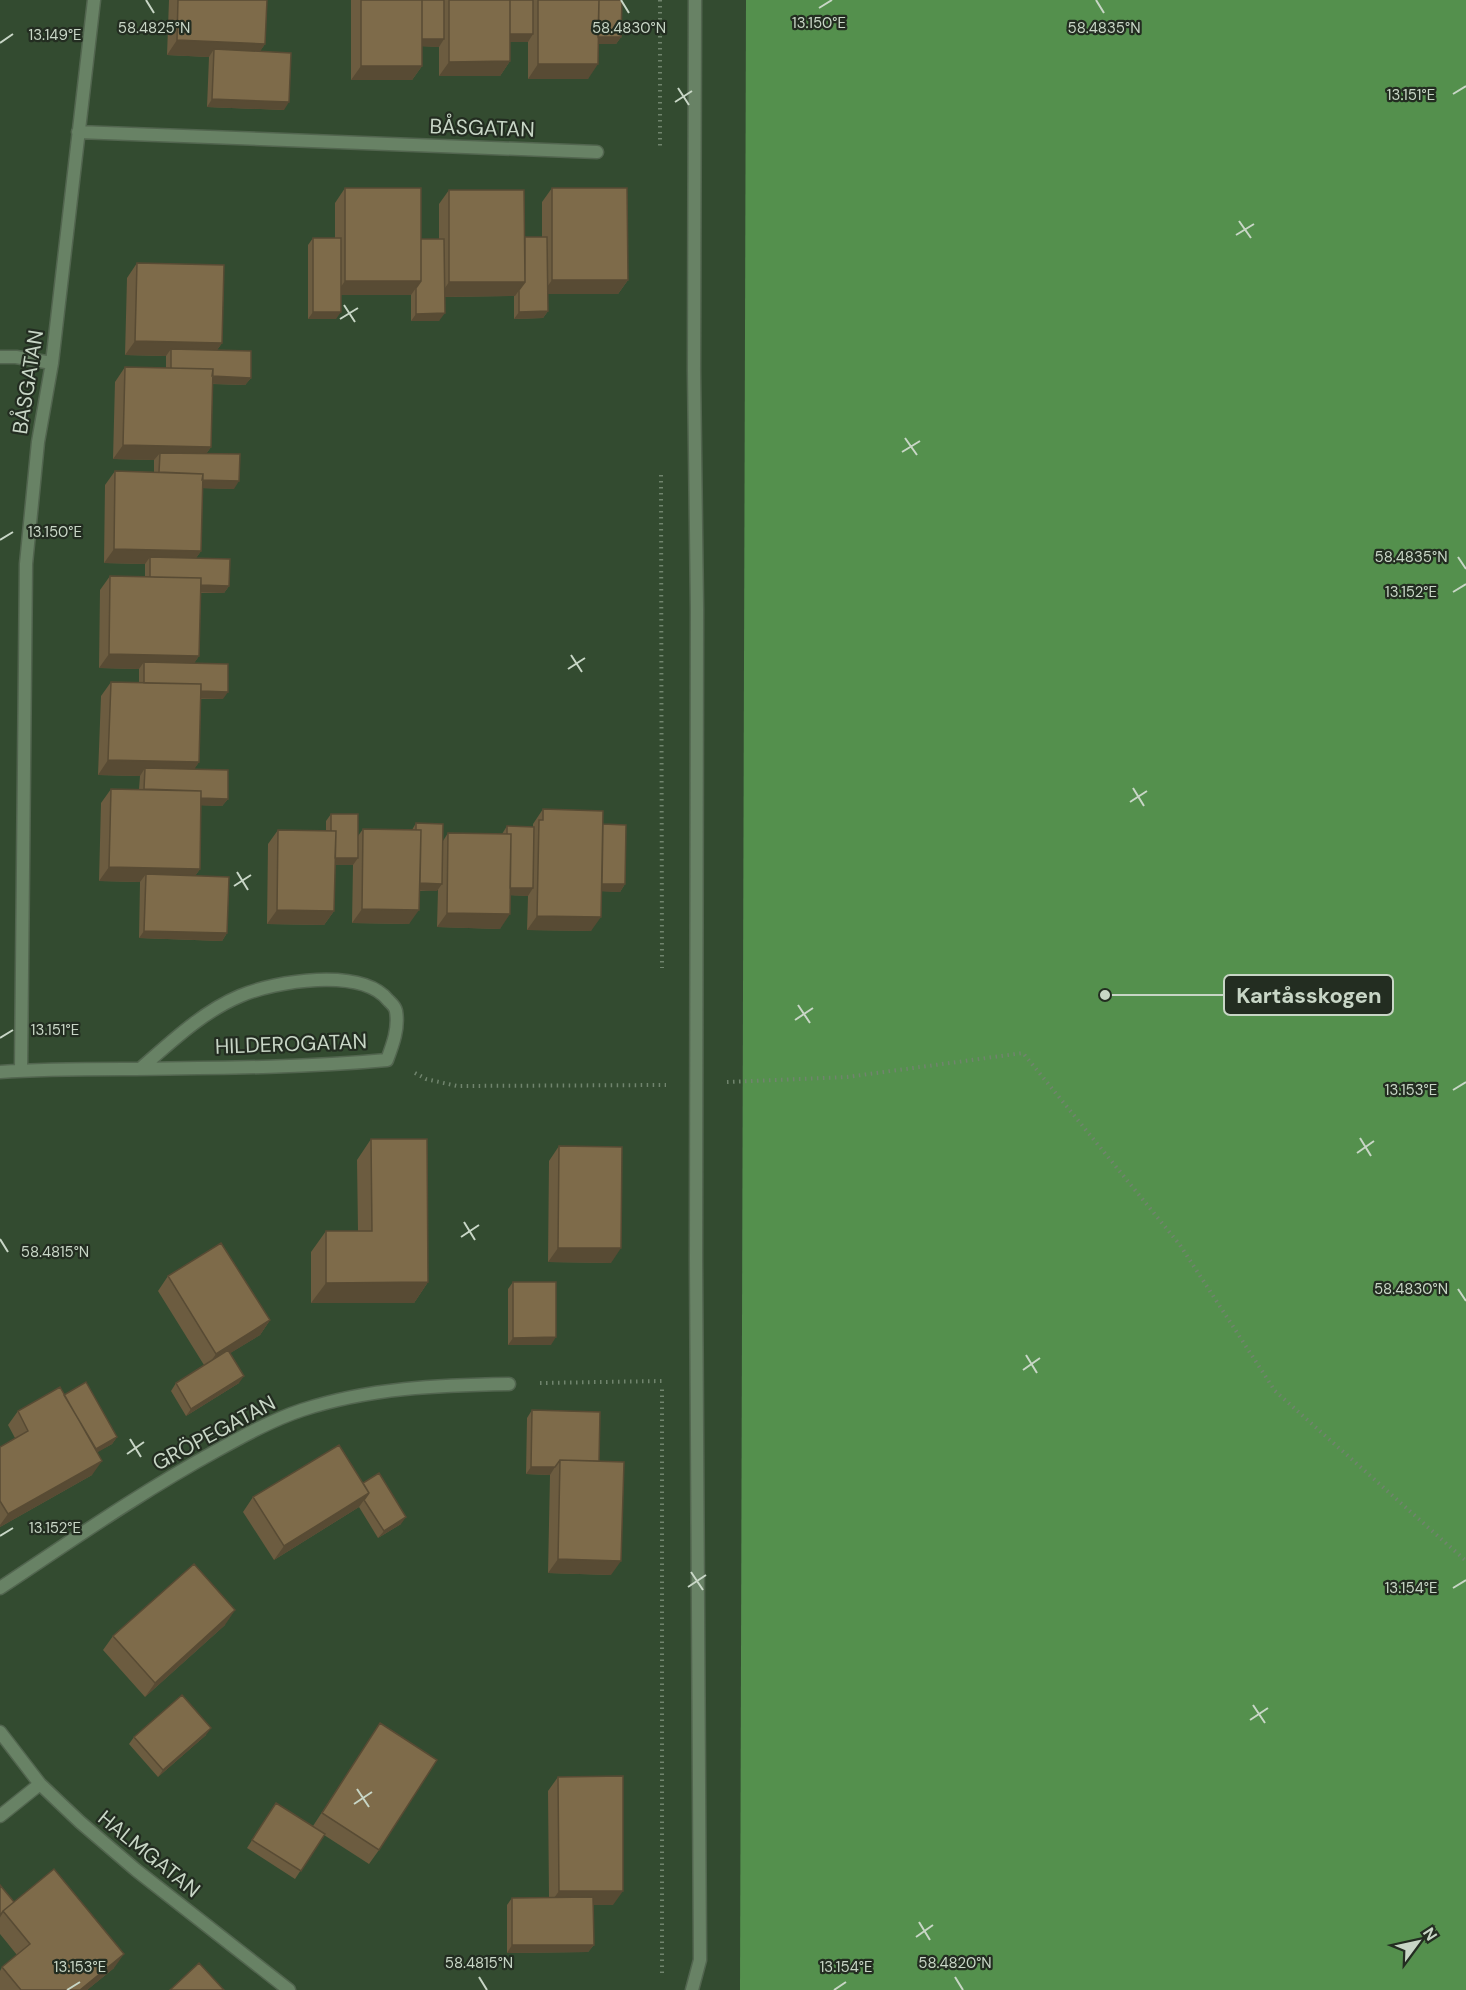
<svg xmlns="http://www.w3.org/2000/svg" width="1466" height="1990" font-family="'DM Sans',sans-serif">
  <style>
    .forest { fill: #54904d }
    .lines { fill: none; stroke-linecap: round; stroke-linejoin: round }
    .street-casing { stroke: #52654f; stroke-width: 15 }
    .path { stroke: #70846d; stroke-width: 4; stroke-dasharray: 1.5 4.5; stroke-linecap: butt }
    .street { stroke: #688265; stroke-width: 12 }
    .wall { fill: #6c5c40 }
    .shaded-wall { fill: #584b34 }
    .building { fill: #7e6b4a; stroke: #584b34; stroke-width: 1.5 }
    .ticks { fill: none; stroke: #c8d6c6; stroke-width: 2 }
    .labels { text-anchor: middle; dominant-baseline: central; stroke-width: 4.5; stroke-linejoin: round; paint-order: stroke }
    .street-label { font-size: 21px; fill: #c8d6c6; stroke: #232d21 }
    .ticks-label { font-size: 15px; text-anchor: middle; fill: #c8d6c6; stroke: #232d21; stroke-width: 4.5; stroke-linejoin: round; paint-order: stroke }
    .leader { fill: none; stroke: #c8d6c6; stroke-width: 2 }
    .callout-dot { fill: #c8d6c6; stroke: #232d21; stroke-width: 2 }
    .callout { fill: #232d21; stroke: #c8d6c6; stroke-width: 2 }
    .callout-label { font-size: 22px; text-anchor: middle; font-weight: bold; fill: #c8d6c6 }
  </style>
  <rect width="100%" height="100%" fill="#334b30"/>
  <path class="forest" d="M746 0H1466V1990H740Z"/>
  <g class="lines">
    <defs>
      <path id="street" d="M78 132 597 152
        M0 357H16L52 363
        M21 1070 26 564 38 442 52 363 94 0
        M0 1072C41 1069 82 1069 123 1069 211 1068 300 1068 387 1060 393 1044 399 1028 396 1011 395 1006 391 1003 388 1000 361 967 275 981 240 996 202 1012 171 1042 140 1069
        M0 1588C71 1541 141 1492 216 1451 243 1436 272 1420 302 1410 369 1388 439 1385 509 1384
        M0 1732 40 1784 80 1822 136 1870 289 1990
        M0 1816 40 1784
        M692 1990 700 1960 696 1259 697 609 694 371 695 0"/>
    </defs>
    <use href="#street" class="street-casing"/>
    <path class="path" d="M660 0V149
      M661 475 662 968
      M415 1073 426 1079 457 1086 666 1085
      M727 1082 847 1077 1023 1053 1180 1245 1275 1391 1466 1561
      M540 1383 662 1381
      M662 1973V1387"/>
    <use href="#street" class="street"/>
  </g>
  <path class="wall" d="M169 0H267L265 44 260 51 284 110 207 107 209 57 167 55Z
    M351 0H622L621 37 616 44H598L588 79H528V42H510V61L500 76H439V47L422 46V66L412 80H351Z
    M345 188 421 239H439V204L449 190 525 237H542V202L552 188 628 280 618 294H548V311L543 318 514 319V296L444 297 439 321H411V295H341L336 319H308V245L313 238H335V203Z
    M137 263 222 343 217 350 251 378 245 385 212 384 211 447 206 454 234 489 202 488 201 551 196 558 229 586 224 593H200L199 656 194 663 223 699H200L199 762 194 769 228 799 222 806 201 805 200 869 195 876 227 933 222 941 139 938 140 882 99 881 101 803 111 789H139L140 776 98 775 101 696 111 682 139 683V669L99 668 100 590 110 576 145 577V564L104 563 105 485 115 471 154 472V460L113 459 115 382 125 367 166 368V356L125 355 127 278Z
    M543 809 603 824 625 884 620 892 602 891 591 931 527 930 528 896 510 895 500 929 437 927 438 890 420 891 409 924 352 923 353 865H335L334 911 324 925 267 924 268 844 278 830 326 831V821L331 814 358 836 363 829 412 830 416 823 443 841 448 833 502 834 507 826 533 827V824Z
    M371 1139 428 1282 414 1303H311V1252L326 1231H358L357 1160Z
    M559 1146 611 1263 548 1262 549 1161Z
    M168 1276 270 1320 260 1335 230 1353 239 1383 186 1416 171 1391 176 1383 204 1365 158 1291Z
    M513 1282 551 1345H508V1289Z
    M64 1395 117 1437 112 1444 97 1452 92 1475 0 1527V1447L15 1438 8 1425 18 1411Z
    M532 1410 599 1461 611 1575 548 1573 550 1475 526 1474 527 1418Z
    M363 1483 401 1524 378 1538 359 1507 274 1560 243 1512 253 1497Z
    M225 1625 145 1697 103 1650 113 1636Z
    M380 1723 379 1850 369 1864 324 1835 295 1879 247 1848 276 1803 313 1826Z
    M206 1735 158 1777 129 1744 134 1737Z
    M558 1777 613 1905H593L594 1945 588 1952 507 1953V1905L512 1898H549L548 1791Z
    M0 1885 14 1902 114 1968 87 1990H0V1971L2 1967 17 1955 0 1934Z"/>
  <path class="shaded-wall" d="M505 34H533L528 42H500Z
    M594 37H621L616 44H589Z
    M417 39H444L439 47 411 46Z
    M177 40 265 44 255 59 214 49 209 57 167 55Z
    M510 61 500 76H439L449 62Z
    M538 64H598L588 79H528Z
    M361 66H422L412 80H351Z
    M212 99 289 102 284 110 207 107Z
    M552 280H628L618 294H542Z
    M345 281H421L411 295H335Z
    M449 282H525L515 296 439 297Z
    M548 311 543 318 514 319 519 312Z
    M313 312H341L336 319H308Z
    M445 313 439 321H411L416 314Z
    M135 341 222 343 212 357 171 349 166 356 125 355Z
    M171 375 251 378 245 385 166 382Z
    M123 445 211 447 201 461 160 453 154 460 113 459Z
    M159 479 239 481 234 489 154 487Z
    M114 549 201 551 191 565 150 557 145 564 104 563Z
    M150 584 229 586 224 593 145 591Z
    M109 654 199 656 189 671 144 662 139 669 99 668Z
    M144 690 228 692 223 699 138 697Z
    M108 760 199 762 189 777 145 768 140 776 98 775Z
    M144 796 228 799 222 806 139 804Z
    M330 857 358 858 353 865H325Z
    M109 867 200 869 190 883 146 874 140 882 99 881Z
    M415 883 442 884 437 891 410 890Z
    M597 884H625L620 892 592 891Z
    M506 887 533 888 528 896 501 895Z
    M362 909 419 910 409 924 352 923Z
    M277 910 334 911 324 925 267 924Z
    M447 913 510 914 500 929 437 927Z
    M537 916 601 917 591 931 527 930Z
    M144 931 227 933 222 941 139 938Z
    M558 1248H621L611 1263 548 1262Z
    M428 1282 414 1303H311L326 1283Z
    M270 1320 260 1335 206 1368 216 1354Z
    M556 1337 551 1345H508L513 1338Z
    M244 1376 239 1383 186 1416 191 1409Z
    M117 1437 112 1444 84 1460 89 1453Z
    M102 1461 92 1475 0 1527V1525L8 1514Z
    M531 1467H555L550 1475 526 1474Z
    M369 1493 359 1507 274 1560 284 1546Z
    M406 1517 401 1524 378 1538 384 1531Z
    M558 1559 621 1561 611 1575 548 1573Z
    M235 1610 225 1625 145 1697 155 1683Z
    M211 1728 206 1735 158 1777 163 1770Z
    M559 1891H623L613 1905H549Z
    M512 1945H594L588 1952 507 1953Z
    M124 1954 114 1968 87 1990H80Z"/>
  <path class="building" d="M178 0H267L265 44 177 40Z
    M361 0H422V66H361Z
    M422 0H444V39H422Z
    M449 0H510V61L449 62Z
    M510 0H533V34H510Z
    M538 0H599L598 64H538Z
    M599 0H622L621 37H598Z
    M214 49 291 53 289 102 212 99Z
    M345 188H421V281H345Z
    M552 188H627L628 280H552Z
    M449 190H524L525 282H449Z
    M525 237H547L548 311 519 312V290L525 282Z
    M313 238H341V312H313Z
    M421 239H444L445 313 416 314V288L421 281Z
    M137 263 224 265 222 343 135 341Z
    M171 349 251 351V378L212 376 213 369 171 368Z
    M125 367 213 369 211 447 123 445Z
    M160 453 240 454 239 481 202 480 203 474 159 472Z
    M115 471 203 474 201 551 114 549Z
    M150 557 230 559 229 586 201 585V578L150 577Z
    M110 576 201 578 199 656 109 654Z
    M144 662 228 664V692L201 691V684L144 683Z
    M111 682 201 684 199 762 108 760Z
    M145 768 228 770V799L201 798V791L144 789Z
    M111 789 201 791 200 869 109 867Z
    M543 809 603 811 601 917 537 916 539 820H543Z
    M331 814H358V858H335L336 831H331Z
    M416 823 443 824 442 884 420 883 421 830H416Z
    M603 824 626 825 625 884H602Z
    M507 826 534 827 533 888H510L511 834H507Z
    M363 829 421 830 419 910 362 909Z
    M278 830 336 831 334 911 277 910Z
    M448 833 511 834 510 914 447 913Z
    M146 874 229 877 227 933 144 931Z
    M371 1139H427L428 1282 326 1283V1231H372Z
    M559 1146 622 1147 621 1248H558Z
    M221 1243 270 1320 216 1354 168 1276Z
    M513 1282H556V1337L513 1338Z
    M228 1350 244 1376 191 1409 176 1383Z
    M86 1382 117 1437 96 1449 64 1395Z
    M60 1387 102 1461 8 1514 0 1501V1447L28 1431 18 1411Z
    M532 1410 600 1412 599 1461 560 1460 555 1467H531Z
    M339 1445 369 1493 284 1546 253 1497Z
    M560 1460 624 1462 621 1561 558 1559Z
    M379 1473 406 1517 384 1531 364 1500 369 1493 363 1483Z
    M194 1564 235 1610 155 1683 113 1636Z
    M182 1695 211 1728 163 1770 134 1737Z
    M380 1723 437 1760 379 1850 322 1813Z
    M623 1776V1891H559L558 1777Z
    M276 1803 325 1834 301 1871 252 1840Z
    M54 1869 124 1954 80 1990H21L2 1967 30 1944 3 1911Z
    M0 1885 14 1902 3 1911 0 1916Z
    M593 1897 594 1945H512V1898Z
    M199 1963 224 1990H170Z"/>
  <path class="ticks" d="M146 0 154 13M621 0 629 13M1096 0 1104 13M819 8 832 0M0 43 13 34M678 88 689 105M1453 94 1466 86M675 102 692 91M1239 221 1251 238M1236 235 1254 224M344 305 355 322M340 319 358 308M905 438 917 455M902 452 920 441M0 540 13 532M1458 557 1466 569M1453 592 1466 584M571 655 582 672M568 669 585 658M1133 788 1144 806M1130 802 1147 791M237 872 248 890M234 886 251 875M798 1005 810 1023M795 1020 813 1008M0 1038 13 1030M1453 1090 1466 1082M1360 1138 1371 1156M1357 1153 1374 1141M464 1222 475 1240M461 1237 479 1225M0 1239 8 1252M1458 1289 1466 1301M1026 1355 1037 1373M1023 1370 1040 1358M130 1439 141 1457M127 1454 144 1442M0 1536 13 1528M691 1572 703 1590M688 1587 706 1575M1453 1588 1466 1580M1253 1705 1265 1723M1250 1720 1268 1708M357 1789 369 1807M354 1804 372 1792M919 1922 930 1940M916 1937 933 1925M479 1977 487 1990M955 1977 963 1990M67 1990 80 1982M834 1990 846 1982"/>
  <g class="labels">
    <g class="street-label">
      <text transform="translate(482 128) rotate(2)">BÅSGATAN</text>
      <text transform="translate(28 382) rotate(-81)">BÅSGATAN</text>
      <text transform="translate(291 1044) rotate(-2)">HILDEROGATAN</text>
      <text transform="translate(214 1433) rotate(-28)">GRÖPEGATAN</text>
      <text transform="translate(149 1854) rotate(39)">HALMGATAN</text>
    </g>
  </g>
  <g class="ticks-label">
    <text x="819" y="28">13.150°E</text>
    <text x="1104" y="33">58.4835°N</text>
    <text x="154" y="33">58.4825°N</text>
    <text x="629" y="33">58.4830°N</text>
    <text x="55" y="40">13.149°E</text>
    <text x="1411" y="100">13.151°E</text>
    <text x="55" y="537">13.150°E</text>
    <text x="1411" y="562">58.4835°N</text>
    <text x="1411" y="597">13.152°E</text>
    <text x="55" y="1035">13.151°E</text>
    <text x="1411" y="1095">13.153°E</text>
    <text x="55" y="1257">58.4815°N</text>
    <text x="1411" y="1294">58.4830°N</text>
    <text x="55" y="1533">13.152°E</text>
    <text x="1411" y="1593">13.154°E</text>
    <text x="479" y="1968">58.4815°N</text>
    <text x="955" y="1968">58.4820°N</text>
    <text x="80" y="1972">13.153°E</text>
    <text x="846" y="1972">13.154°E</text>
  </g>
  <path class="leader" d="M1105 995L1224 995"/>
  <circle class="callout-dot" cx="1105" cy="995" r="6"/>
  <rect class="callout" x="1224" y="975" width="169" height="40" rx="6"/>
  <g class="callout-label">
    <text x="1309" y="1003">Kartåsskogen</text>
  </g>
  <g transform="translate(1418 1942) rotate(57)" stroke="#232d21" stroke-width="4.5" paint-order="stroke">
  <path d="M0-4.5L10 22L0 15L-10 22Z" fill="#c8d6c6"/>
  <text y="-9" font-size="16" font-weight="bold" text-anchor="middle" fill="#c8d6c6">N</text>
  </g>
</svg>
